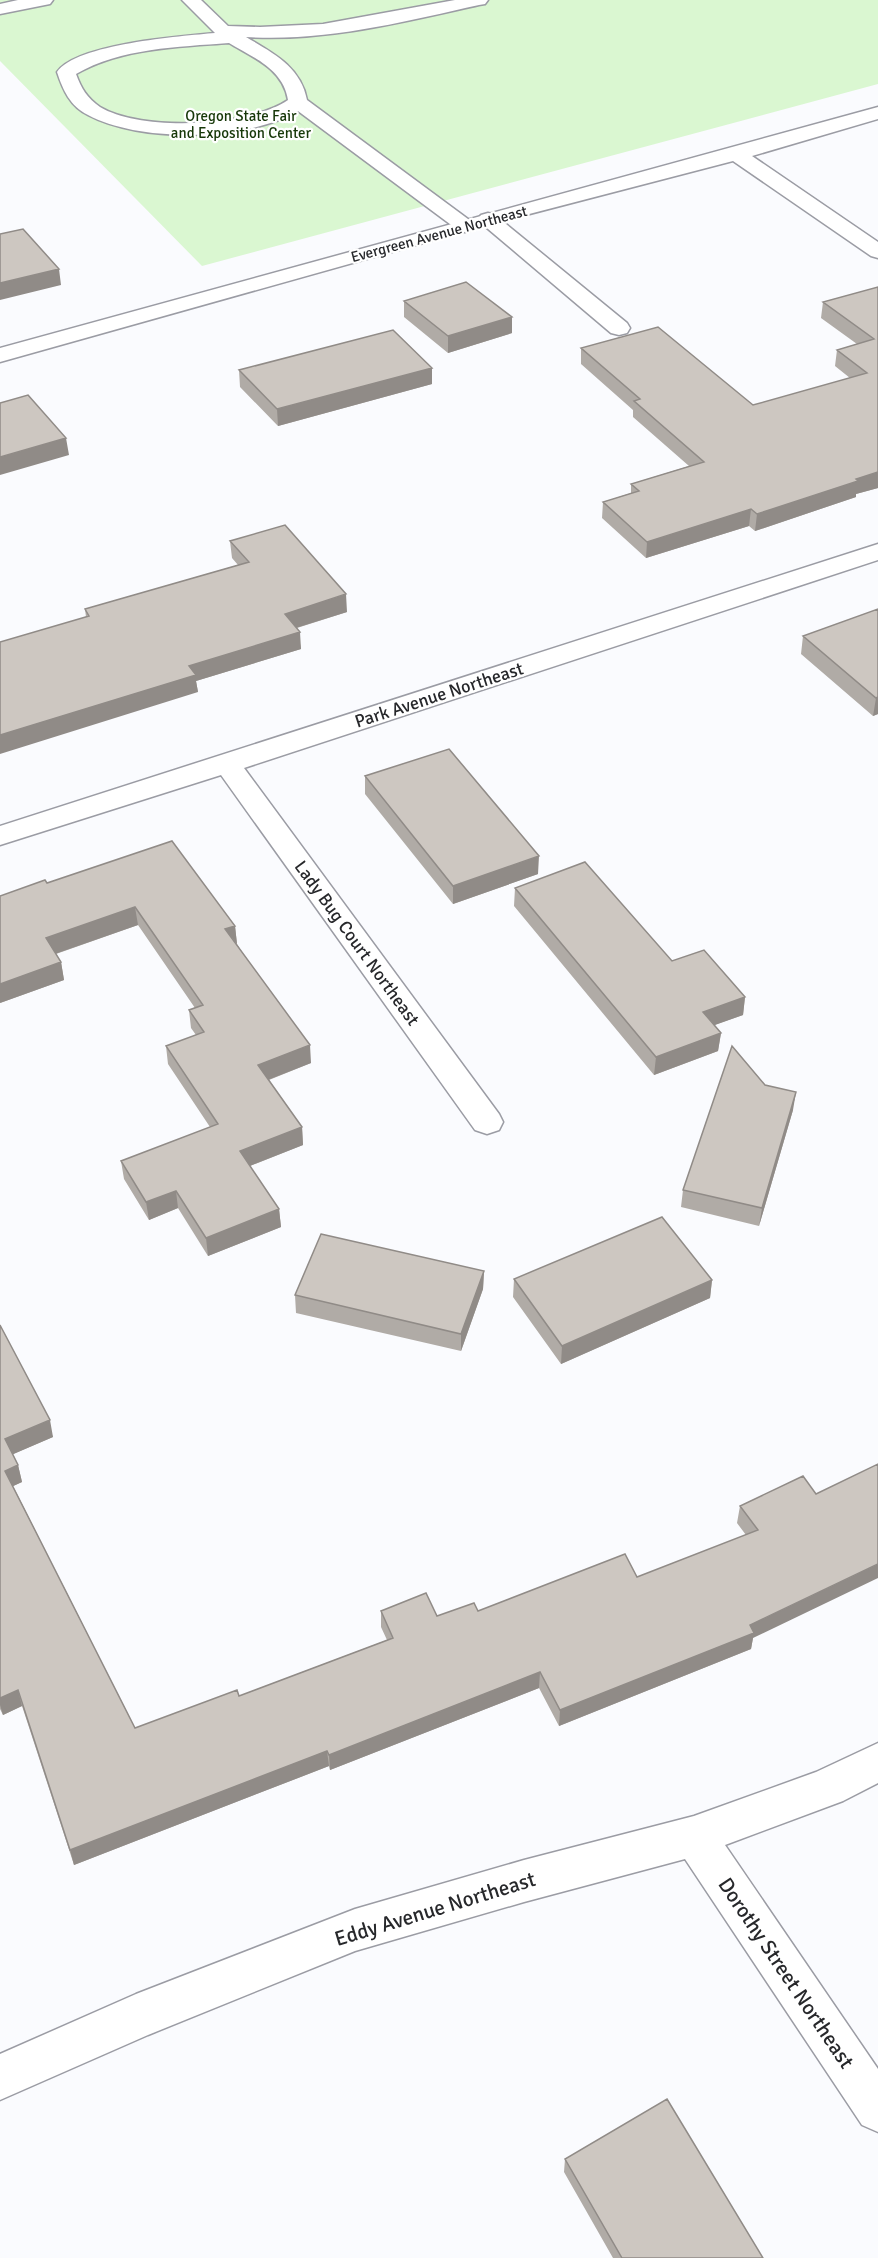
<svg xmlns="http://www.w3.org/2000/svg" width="878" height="2258" font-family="Signika,sans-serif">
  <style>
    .green { fill: #daf7d1 }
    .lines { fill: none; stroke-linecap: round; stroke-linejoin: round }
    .service-casing { stroke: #9b9ca4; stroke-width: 3 }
    .minor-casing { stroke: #9b9ca4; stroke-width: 3 }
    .service { fill: #fff; fill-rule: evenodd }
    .minor { fill: #fff; fill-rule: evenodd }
    .wall { fill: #b0aba6 }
    .shaded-wall { fill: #908b87 }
    .building { fill: #cdc7c1; stroke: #908b87; stroke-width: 1.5 }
    .labels { text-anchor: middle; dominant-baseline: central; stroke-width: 4.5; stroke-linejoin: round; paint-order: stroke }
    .far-park-label { font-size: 15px; fill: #173809; stroke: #fff }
    .far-street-label { font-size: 15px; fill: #27282b; stroke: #fff }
    .street-label { font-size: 18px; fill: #27282b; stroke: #fff }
    .near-street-label { font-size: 21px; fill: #27282b; stroke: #fff }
  </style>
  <rect width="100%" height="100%" fill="#fafbfe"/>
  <path class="green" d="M0 0H878V84L202 266 0 61Z"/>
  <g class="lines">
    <defs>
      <path id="service" d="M18 0H53L50 4 0 14V4Z
        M182 0H201L228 26 260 27 323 24 455 0H488L485 4 479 5C403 22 325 42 246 37 273 53 301 67 307 100L472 222 475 226 472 230 465 232 458 230 298 111C248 141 140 143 88 115 70 106 63 90 57 72 76 44 181 36 215 33ZM229 43C254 58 283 69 288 100 248 127 142 132 100 107 87 98 81 88 76 74 121 48 178 47 229 43Z
        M488 213 495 215 627 323 630 328 627 333 619 335 611 333 481 223 478 219 481 215Z"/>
      <path id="minor" d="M878 107V119L752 156 878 242V258L871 256 733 161 495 223 0 362V348Z
        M878 544V560L244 768 499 1114 503 1122 499 1130 487 1134 475 1130 221 775 0 845V826Z
        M878 1743V1783L843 1801 725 1845 878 2069V2132L862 2125 685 1859 524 1902 355 1951 148 2035 0 2100V2054L136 1994 355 1909 524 1860 694 1816 816 1772Z"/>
    </defs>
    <use href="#service" class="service-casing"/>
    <use href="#minor" class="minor-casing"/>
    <use href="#service" class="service"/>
    <use href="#minor" class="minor"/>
  </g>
  <path class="wall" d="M878 287V488L856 494V497L755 531 749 526 646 558 602 518 603 502 631 493V484L689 466 633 417V410L581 364V348L753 405 850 378 835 366 837 350 857 344 821 318 823 302Z
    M404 301 512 333 448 353 404 317Z
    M432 368V384L278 426 240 387 239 370Z
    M230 541 347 612 297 628 301 649 196 681 198 692 86 617 85 609 238 565 232 558Z
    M878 609V714L873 716 801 654 803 636Z
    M365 776 538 874 453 904 365 794Z
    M47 883 235 926 237 944 311 1063 269 1080 302 1127 303 1145 250 1166 279 1209 281 1227 208 1256 178 1208 149 1220 124 1179 121 1161 210 1127 168 1064 166 1046 196 1035 191 1028 189 1010 195 1008 138 925 56 954 61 962 64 980 0 1003Z
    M515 888 745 997 743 1015 714 1025 721 1033 718 1051 654 1075 514 906Z
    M765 1085 793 1110 759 1226 681 1207 683 1190Z
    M484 1271 483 1289 461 1351 296 1313 295 1295Z
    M514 1279 712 1280 710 1298 561 1364 513 1297Z
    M0 1325 53 1437 13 1454 18 1465 22 1482 13 1486 135 1728 239 1696 387 1640 381 1627V1611L437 1616 478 1611 637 1577 746 1535 737 1523 740 1506 803 1476 753 1638 751 1649 559 1726 539 1688 330 1770 329 1766 74 1865 22 1706 3 1715 0 1709Z
    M565 2159 763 2258H613L564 2172Z"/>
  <path class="shaded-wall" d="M59 269 61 285 0 300V283Z
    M512 317V333L448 353V336Z
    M432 368V384L278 426 277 409Z
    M66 438 69 455 0 475V457Z
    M878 472V488L856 494V497L755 531 757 514 856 479Z
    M751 509 749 526 646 558 647 542Z
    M346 594 347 612 286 631 285 614Z
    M300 632 301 649 196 681 198 692 0 754V735L189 666Z
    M878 697V714L873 716 876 698Z
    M539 856 538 874 453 904V886Z
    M135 907 138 925 49 956 46 938Z
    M235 926 237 944 225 929Z
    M61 962 64 980 0 1003V984Z
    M745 997 743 1015 701 1030 703 1012Z
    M721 1033 718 1051 654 1075 656 1057Z
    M310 1045 311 1063 260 1083 258 1065Z
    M796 1092 793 1110 759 1226 762 1208Z
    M302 1127 303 1145 242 1169 240 1151Z
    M176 1191 178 1208 149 1220 146 1202Z
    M279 1209 281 1227 208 1256 206 1238Z
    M484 1271 483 1289 461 1351V1334Z
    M712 1280 710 1298 561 1364 562 1346Z
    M50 1420 53 1437 9 1456 5 1439Z
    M18 1465 22 1482 9 1488 5 1471Z
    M878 1564V1578L753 1638 751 1649 559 1726 560 1710 750 1625Z
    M540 1672 539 1688 330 1770 329 1755Z
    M18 1690 22 1706 3 1715 0 1705V1698Z
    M327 1751 329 1766 74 1865 70 1850Z"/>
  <path class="building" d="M23 229 59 269 0 283V234Z
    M466 282 512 317 448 336 404 301Z
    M878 287V472L856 479 858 481 757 514 751 509 647 542 603 502 639 491 631 484 704 462 634 401 640 399 581 348 658 327 753 405 867 373 837 350 874 339 823 302Z
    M393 330 432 368 277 409 239 370Z
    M28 395 66 438 0 457V403Z
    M285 525 346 594 285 614 300 632 189 666 196 675 0 735V642L89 616 85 609 249 562 230 541Z
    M878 609V697L876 698 803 636Z
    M449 749 539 856 453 886 365 776Z
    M172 841 235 926 225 929 310 1045 258 1065 302 1127 240 1151 279 1209 206 1238 176 1191 146 1202 121 1161 218 1124 166 1046 204 1032 189 1010 203 1005 135 907 46 938 61 962 0 984V896L45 880 47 883Z
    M585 862 672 961 704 950 745 997 703 1012 721 1033 656 1057 515 888Z
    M732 1046 765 1085 796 1092 762 1208 683 1190Z
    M662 1217 712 1280 562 1346 514 1279Z
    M321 1234 484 1271 461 1334 295 1295Z
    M0 1325 50 1420 5 1439 18 1465 5 1471 135 1728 237 1690 239 1696 393 1638 381 1611 426 1593 437 1616 474 1603 478 1611 625 1554 637 1577 758 1530 740 1506 803 1476 816 1494 878 1464V1564L750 1625 754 1633 560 1710 540 1672 329 1755 327 1751 70 1850 18 1690 0 1698Z
    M667 2099 763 2258H622L565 2159Z"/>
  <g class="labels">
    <g class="far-park-label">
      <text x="241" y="116">Oregon State Fair<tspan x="241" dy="17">and Exposition Center</tspan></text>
    </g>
    <g class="far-street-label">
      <text transform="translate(439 234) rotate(-15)">Evergreen Avenue Northeast</text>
    </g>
    <g class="street-label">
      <text transform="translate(439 695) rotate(-18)">Park Avenue Northeast</text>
      <text transform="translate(357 943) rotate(54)">Lady Bug Court Northeast</text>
    </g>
    <g class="near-street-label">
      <text transform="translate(435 1909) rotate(-17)">Eddy Avenue Northeast</text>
      <text transform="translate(786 1973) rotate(56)">Dorothy Street Northeast</text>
    </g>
  </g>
</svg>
